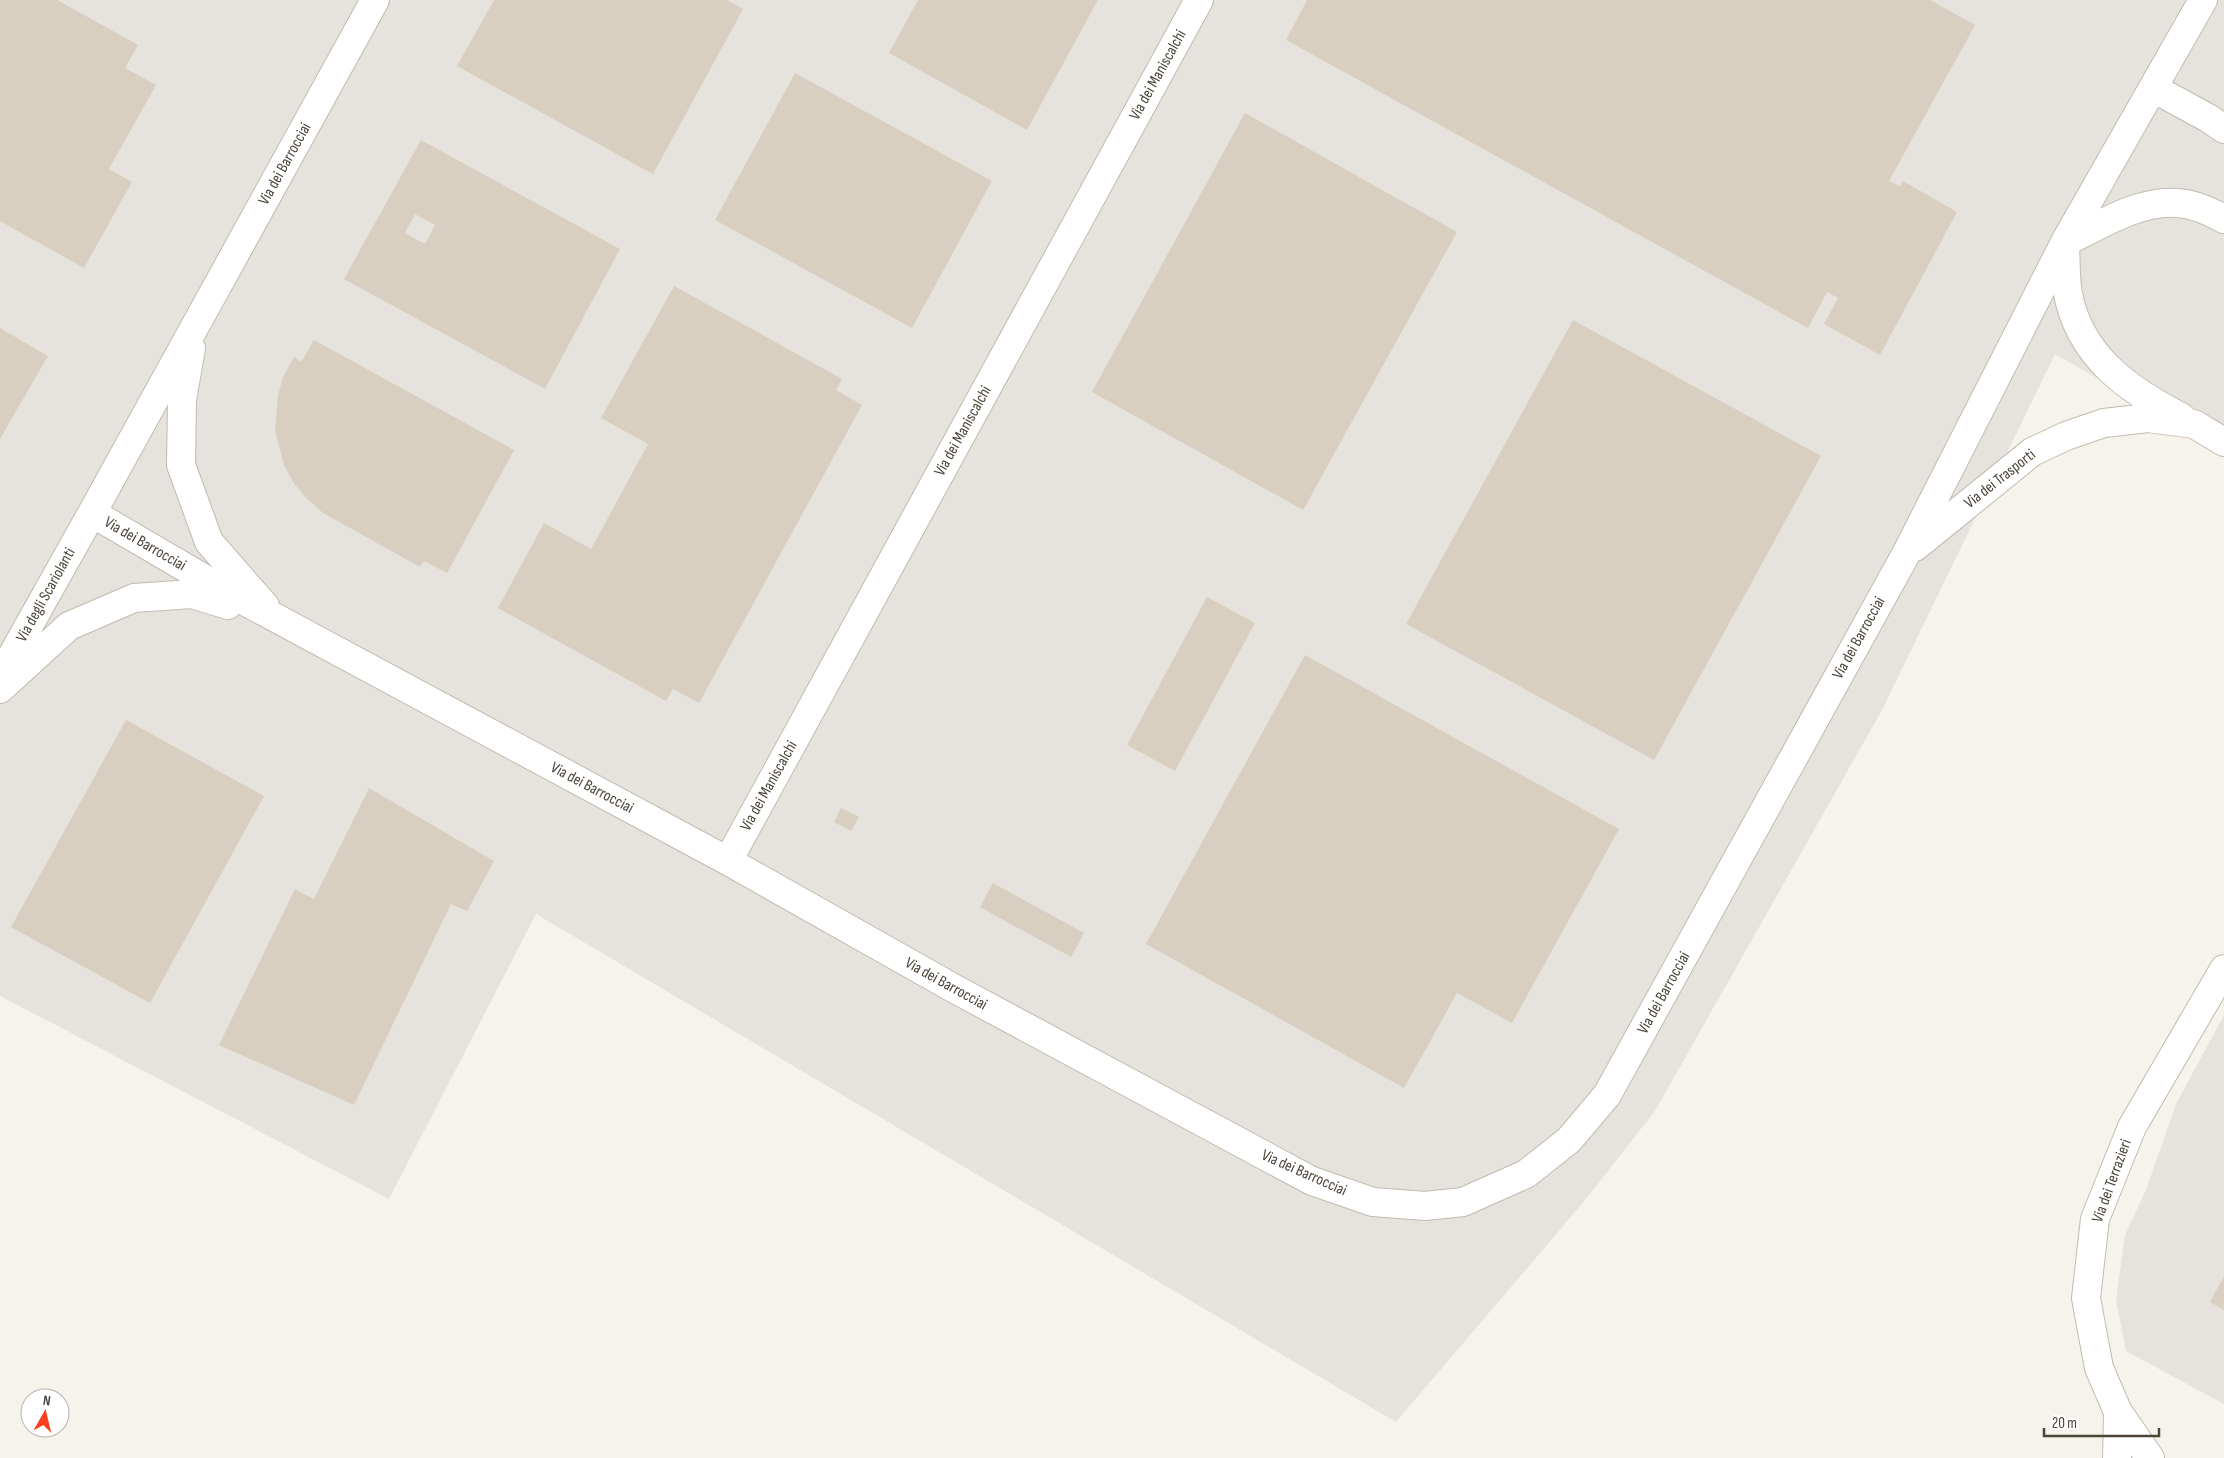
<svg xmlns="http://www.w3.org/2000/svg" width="2224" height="1458" font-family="'Sofia Sans Condensed',sans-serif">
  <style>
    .industrial { fill: #e6e2dd }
    .building { fill: #d8cfc1; fill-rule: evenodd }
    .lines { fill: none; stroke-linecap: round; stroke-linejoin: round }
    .minor-casing { stroke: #c2bbae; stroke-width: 30 }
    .minor { stroke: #fff; stroke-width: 28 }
    .labels { text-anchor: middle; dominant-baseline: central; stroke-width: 4; stroke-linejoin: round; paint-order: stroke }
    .street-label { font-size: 16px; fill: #4b4439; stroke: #fff }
  </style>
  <rect width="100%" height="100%" fill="#f6f3ec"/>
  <path class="industrial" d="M0 0H2224V451L2055 354 1882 710 1655 1111 1586 1199 1396 1422 536 914 389 1199 0 996Z
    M2224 1015V1404L2126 1351 2116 1300 2125 1235 2146 1190 2176 1104Z"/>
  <path class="building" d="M0 0H57L138 45 125 68 156 85 109 169 132 182 84 268 0 221Z
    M494 0H727L743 9 653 174 457 66Z
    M918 0H1098L1027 130 889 53Z
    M1307 0H1930L1975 25 1889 181 1900 186 1903 181 1957 212 1880 355 1824 324 1838 298 1827 292 1808 328 1286 40Z
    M795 73 992 181 912 328 715 220Z
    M1245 113 1457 232 1303 510 1092 392Z
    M421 140 620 249 545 389 344 279ZM415 214 435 225 425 244 405 233Z
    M674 286 842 379 836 390 862 405 699 703 673 689 666 701 498 608 544 523 591 549 648 444 601 418Z
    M1573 320 1821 456 1654 760 1406 624Z
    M0 328 48 356 0 439Z
    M314 340 514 450 447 573 424 561 420 567 323 513 305 497 293 482 284 465 275 431 278 395 283 377 294 357 301 362Z
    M1207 597 1255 623 1175 771 1127 745Z
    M1305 655 1619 829 1512 1023 1457 993 1404 1088 1146 944Z
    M126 720 264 796 150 1003 11 927Z
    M369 788 494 861 467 911 451 904 354 1105 219 1045 295 889 314 899Z
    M841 808 859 817 851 831 834 822Z
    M993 883 1084 933 1071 957 980 907Z
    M2224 1276V1310L2210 1302Z"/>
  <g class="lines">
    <defs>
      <path id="minor" d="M375 0 92 513 222 589 728 861 955 989 1312 1181 1373 1202 1425 1206 1463 1202 1526 1174 1569 1140 1607 1095 1906 554 2065 242 2203 0
        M2153 88 2208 118 2224 129
        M2065 242C2099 226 2138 200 2177 203 2194 204 2210 211 2224 219
        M2065 244C2066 260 2065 278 2068 294 2080 356 2128 390 2181 417
        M191 348 182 400 181 465 209 542 265 606
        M1915 547 2032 452 2066 436 2104 423 2148 418 2194 424 2224 442
        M0 677 92 513
        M0 689 69 626 134 598 192 594 228 605
        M728 861 1199 0
        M2117 1458 2118 1412
        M2150 1458 2118 1412 2099 1368 2086 1298 2095 1219 2132 1127 2224 969"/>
    </defs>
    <use href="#minor" class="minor-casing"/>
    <use href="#minor" class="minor"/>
  </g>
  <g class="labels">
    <g class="street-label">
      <text transform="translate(1158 75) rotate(-61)">Via dei Maniscalchi</text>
      <text transform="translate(285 164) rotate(-61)">Via dei Barrocciai</text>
      <text transform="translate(963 431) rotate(-61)">Via dei Maniscalchi</text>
      <text transform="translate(2000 479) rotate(-38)">Via dei Trasporti</text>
      <text transform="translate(145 544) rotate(30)">Via dei Barrocciai</text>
      <text transform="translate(46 595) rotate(-61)">Via degli Scariolanti</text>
      <text transform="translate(1859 638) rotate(-61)">Via dei Barrocciai</text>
      <text transform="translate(769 786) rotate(-61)">Via dei Maniscalchi</text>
      <text transform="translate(592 788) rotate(28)">Via dei Barrocciai</text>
      <text transform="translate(946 984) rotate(29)">Via dei Barrocciai</text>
      <text transform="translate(1664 993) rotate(-61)">Via dei Barrocciai</text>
      <text transform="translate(1304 1173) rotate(24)">Via dei Barrocciai</text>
      <text transform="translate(2112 1181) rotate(-70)">Via dei Terrazieri</text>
    </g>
  </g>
  <g transform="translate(45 1413) rotate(8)"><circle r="24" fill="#ffffff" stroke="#b7b4b0"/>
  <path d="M0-4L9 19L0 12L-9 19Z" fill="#fc3f1d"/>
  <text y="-8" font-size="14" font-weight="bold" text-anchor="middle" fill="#4b4439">N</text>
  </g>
  <path d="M2044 1428v8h115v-8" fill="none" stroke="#4b4439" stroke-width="2.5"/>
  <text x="2052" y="1428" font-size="15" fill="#4b4439" stroke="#ffffff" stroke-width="4" paint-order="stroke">20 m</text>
</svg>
